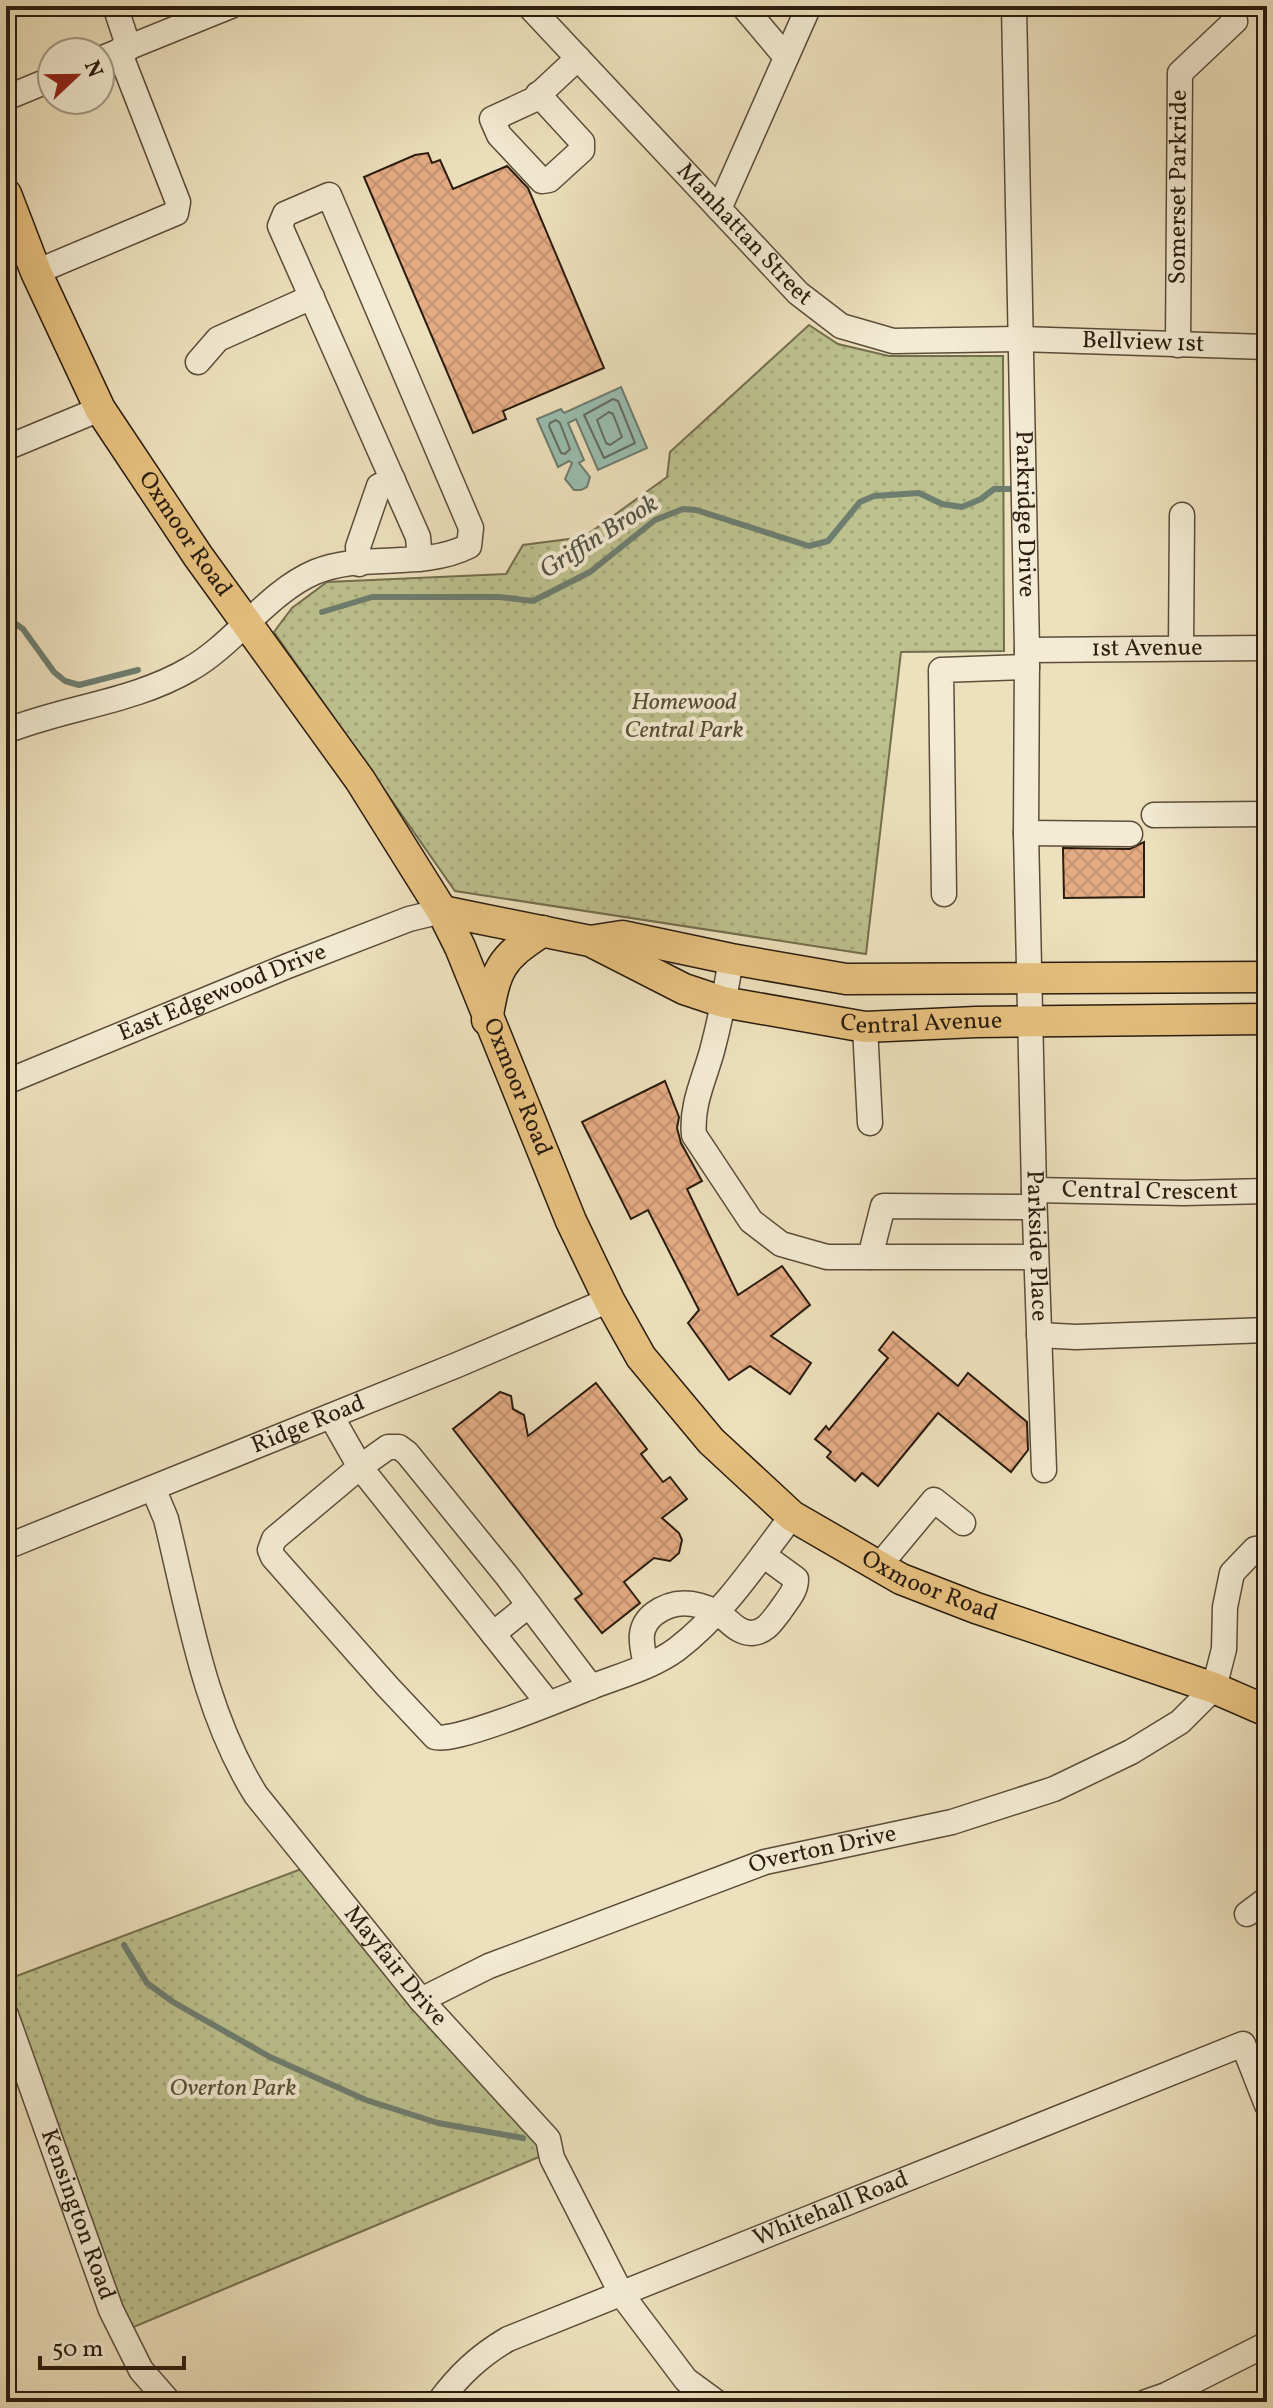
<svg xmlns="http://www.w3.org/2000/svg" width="1273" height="2408" font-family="Vollkorn,serif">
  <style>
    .park { fill: url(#park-dots); stroke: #736e4e; stroke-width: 2 }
    .water { fill: #99bdaf; stroke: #6d7d6f; stroke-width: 2 }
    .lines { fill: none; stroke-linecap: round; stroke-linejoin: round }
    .shore { stroke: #626c5f; stroke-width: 2 }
    .stream { stroke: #6d7d6f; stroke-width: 6 }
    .building { fill: url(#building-cross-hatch); stroke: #2a1c0f; stroke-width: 2 }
    .minor-casing { stroke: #5b4d3a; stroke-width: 27 }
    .major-casing { stroke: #2a1c0f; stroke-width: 33 }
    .minor { stroke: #f3ebd3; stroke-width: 24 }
    .major { stroke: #e6c07e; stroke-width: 30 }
    .labels { text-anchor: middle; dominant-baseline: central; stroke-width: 8; stroke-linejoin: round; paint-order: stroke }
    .street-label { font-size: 24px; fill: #2a1c0f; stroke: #f3ebd3 }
    .park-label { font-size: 24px; font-style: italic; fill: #564e35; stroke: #f3ebd3 }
    .water-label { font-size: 26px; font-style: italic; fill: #515447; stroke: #f3ebd3 }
  </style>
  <defs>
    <pattern id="park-dots" width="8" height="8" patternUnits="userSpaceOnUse" patternTransform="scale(2)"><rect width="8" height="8" fill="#bcc18e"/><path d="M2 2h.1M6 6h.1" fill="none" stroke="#a2a579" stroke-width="1.8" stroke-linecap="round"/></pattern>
    <pattern id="building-cross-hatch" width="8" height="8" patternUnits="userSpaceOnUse" patternTransform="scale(2)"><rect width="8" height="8" fill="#e5ac84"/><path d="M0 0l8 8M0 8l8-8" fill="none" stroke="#c59371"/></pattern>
  </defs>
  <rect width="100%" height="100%" fill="#ede0bc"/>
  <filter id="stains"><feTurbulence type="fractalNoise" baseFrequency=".0025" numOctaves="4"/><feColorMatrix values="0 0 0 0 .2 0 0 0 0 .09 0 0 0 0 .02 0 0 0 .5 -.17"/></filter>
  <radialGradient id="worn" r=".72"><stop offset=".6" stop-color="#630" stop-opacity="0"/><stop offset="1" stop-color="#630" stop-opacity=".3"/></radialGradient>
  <path class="park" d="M809 325 838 344 889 356H1003L1004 651 901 652 866 954 455 891 274 632 292 608 327 582 506 574 523 545 584 537 667 477 670 452Z
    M304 1868 546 2154 129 2329 6 2015V1980Z"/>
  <path class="water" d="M621 387 647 448 598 470 576 419 568 423 584 460 579 463 590 477 587 487 581 490H574L565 479 572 463 569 461 558 467 537 419 561 409 564 413Z"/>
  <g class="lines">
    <path class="shore" d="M613 399 618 401 635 443 604 458 584 415Z
      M609 412 613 414 622 437 610 445 606 443 597 420Z
      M556 420 560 423 570 449 565 454 561 453 549 426 550 423Z"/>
    <path class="stream" d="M322 612 372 597H499L533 601 590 572 655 520 683 509 696 510 809 546 828 541 860 502 874 496 919 493 942 504 962 507 981 499 994 489H1013
      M6 617 23 629 54 672 65 681 79 685 138 670
      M124 1945 147 1983 173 2002 270 2057 366 2100 438 2123 523 2138"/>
  </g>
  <path class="building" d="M428 153 432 163 440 160 453 189 507 166 528 188 604 368 503 411 506 419 473 433 364 177 415 155Z
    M1144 842V897L1064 898 1063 848 1130 849Z
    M665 1081 679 1117 677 1128 681 1143 702 1181 687 1189 738 1295 782 1266 810 1305 771 1336 811 1363 790 1394 750 1366 729 1380 688 1323 699 1310 648 1210 631 1219 582 1122Z
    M893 1332 958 1386 968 1373 1027 1422 1028 1450 1011 1472 938 1413 878 1486 862 1473 855 1481 827 1457 831 1452 815 1439 826 1426 829 1430 888 1358 879 1350Z
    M596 1383 647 1449 641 1454 663 1482 670 1477 687 1499 662 1518 679 1533 682 1540 679 1553 670 1561 654 1558 624 1582 640 1603 602 1633 575 1599 582 1594 453 1429 500 1392 511 1396 513 1409 524 1415 528 1436Z"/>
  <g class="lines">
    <defs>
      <g id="minor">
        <path d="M115 6 129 48"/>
        <path id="s1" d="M529 6 798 293 841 326 893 341 1020 339 1267 347"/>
        <path d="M743 6 786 57"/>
        <path id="s2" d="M1014 6 1027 650 1026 833 1034 1190 1044 1470"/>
        <path d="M100 59 231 6"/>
        <path d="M538 94 582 142V150L549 180 542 181 499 135 492 119 533 100 578 58"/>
        <path d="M6 98 52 79"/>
        <path d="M719 209 809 6"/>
        <path d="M36 272 176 213 178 202 119 51"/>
        <path id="s3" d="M1178 345 1180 73 1235 21 1230 6"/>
        <path d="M198 362 218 339 312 297"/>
        <path d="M6 448 100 409"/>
        <path d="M359 564 358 547 379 486 393 480"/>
        <path d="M1181 648 1182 515"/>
        <path id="s4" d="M1027 650 1267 648"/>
        <path d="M6 731C66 707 134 702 190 669 233 645 268 592 315 572 363 552 421 570 469 546L471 528 329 195 285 214 280 226 418 537 420 559"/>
        <path d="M1154 815 1267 814"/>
        <path d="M1026 833 1130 834"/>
        <path d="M944 894 941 670 1027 667"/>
        <path d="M731 959C726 990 720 1021 712 1051 704 1080 691 1105 694 1135L751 1221 781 1244 827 1257H1036"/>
        <path d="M865 1027 870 1123"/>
        <path id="s5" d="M6 1082 285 967 409 919 442 911"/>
        <path id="s6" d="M1034 1190 1184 1193 1267 1191"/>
        <path d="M870 1257 883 1206 1034 1207"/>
        <path d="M1039 1335 1076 1337 1267 1330"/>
        <path d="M331 1416 360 1467 388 1447H399L407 1453 507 1576 591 1687C566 1697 453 1744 435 1737L387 1686 273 1557 270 1550 274 1539 360 1467 548 1703"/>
        <path id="s7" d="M153 1488 166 1519C189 1613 204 1712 256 1795L421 2000 548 2139 552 2158 622 2295 686 2380 716 2402"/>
        <path id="s8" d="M6 1547 457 1365 609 1300"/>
        <path d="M879 1566 934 1500 963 1523"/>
        <path d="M493 1634 529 1605"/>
        <path d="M646 1665C642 1646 636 1628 654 1614 674 1599 694 1601 716 1612 729 1619 736 1633 752 1633 766 1632 772 1621 780 1611 787 1600 796 1592 796 1579L763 1555"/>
        <path d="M591 1687C619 1676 653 1667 677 1649 723 1614 757 1562 792 1516"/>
        <path d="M1247 1914 1267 1899"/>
        <path id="s9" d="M421 2000 489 1966 765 1862 952 1822 1054 1789 1131 1752 1180 1722 1214 1688 1224 1649 1225 1607 1232 1573 1255 1549 1267 1547"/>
        <path id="s10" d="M6 2015 111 2310 141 2370 169 2402"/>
        <path id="s11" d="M439 2402C459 2375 479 2356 508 2339L1243 2044 1267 2105"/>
        <path d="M1146 2402 1166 2395 1267 2344"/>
      </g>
      <g id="major">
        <path id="s12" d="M6 194 36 272 100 409 198 556 360 780 442 911 460 947 571 1221 609 1300 641 1357 711 1441 792 1516 901 1579 976 1608 1214 1688 1267 1711"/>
        <path id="s13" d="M442 911 590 941 684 989 723 1002 865 1027 976 1022 1267 1019"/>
        <path d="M590 941 622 936 731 959 846 979 1267 977"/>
        <path d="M487 1020C496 969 499 959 543 931"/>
      </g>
    </defs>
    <use href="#minor" class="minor-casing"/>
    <use href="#major" class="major-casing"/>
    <use href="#minor" class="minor"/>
    <use href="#major" class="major"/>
  </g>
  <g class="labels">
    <g class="street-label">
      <text stroke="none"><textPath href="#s3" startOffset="158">Somerset Parkride</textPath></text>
      <text stroke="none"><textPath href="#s1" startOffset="314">Manhattan Street</textPath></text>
      <text stroke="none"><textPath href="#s1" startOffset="752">Bellview 1st</textPath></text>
      <text stroke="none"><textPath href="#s2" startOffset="508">Parkridge Drive</textPath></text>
      <text stroke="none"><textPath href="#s12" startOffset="386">Oxmoor Road</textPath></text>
      <text stroke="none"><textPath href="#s4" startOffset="120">1st Avenue</textPath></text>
      <text stroke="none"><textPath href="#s5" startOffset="234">East Edgewood Drive</textPath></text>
      <text stroke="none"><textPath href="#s13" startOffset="498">Central Avenue</textPath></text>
      <text stroke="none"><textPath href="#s12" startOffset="1034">Oxmoor Road</textPath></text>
      <text stroke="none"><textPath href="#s6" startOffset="116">Central Crescent</textPath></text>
      <text stroke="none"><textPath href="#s2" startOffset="1240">Parkside Place</textPath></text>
      <text stroke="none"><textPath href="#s8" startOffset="326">Ridge Road</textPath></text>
      <text stroke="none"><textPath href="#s12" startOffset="1706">Oxmoor Road</textPath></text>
      <text stroke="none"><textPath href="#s9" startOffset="430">Overton Drive</textPath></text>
      <text stroke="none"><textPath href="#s7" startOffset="546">Mayfair Drive</textPath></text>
      <text stroke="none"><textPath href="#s11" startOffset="442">Whitehall Road</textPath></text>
      <text stroke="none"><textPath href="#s10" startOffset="212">Kensington Road</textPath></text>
    </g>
    <g class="park-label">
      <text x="684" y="703">Homewood<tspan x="684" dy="28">Central Park</tspan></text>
      <text x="233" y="2089">Overton Park</text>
    </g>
    <g class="water-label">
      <text transform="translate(599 537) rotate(-32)">Griffin Brook</text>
    </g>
  </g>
  <rect width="1273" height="2408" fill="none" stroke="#ede0bc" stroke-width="32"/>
  <rect x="8" y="8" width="1257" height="2392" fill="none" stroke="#2a1c0f" stroke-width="4"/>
  <rect x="16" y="16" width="1241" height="2376" fill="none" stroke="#2a1c0f" stroke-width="2"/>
  <g transform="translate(76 76) rotate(68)"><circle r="38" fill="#f3ebd3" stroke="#a39885" stroke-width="2"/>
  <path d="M0-6L14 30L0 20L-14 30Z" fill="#8f2418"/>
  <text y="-12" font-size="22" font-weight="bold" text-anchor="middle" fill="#2a1c0f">N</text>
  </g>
  <path d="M40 2356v12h144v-12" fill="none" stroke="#2a1c0f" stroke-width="4"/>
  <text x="52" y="2356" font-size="24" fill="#2a1c0f" stroke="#f3ebd3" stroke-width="6" paint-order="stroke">50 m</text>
  <rect width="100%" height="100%" filter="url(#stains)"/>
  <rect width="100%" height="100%" fill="url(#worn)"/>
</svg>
